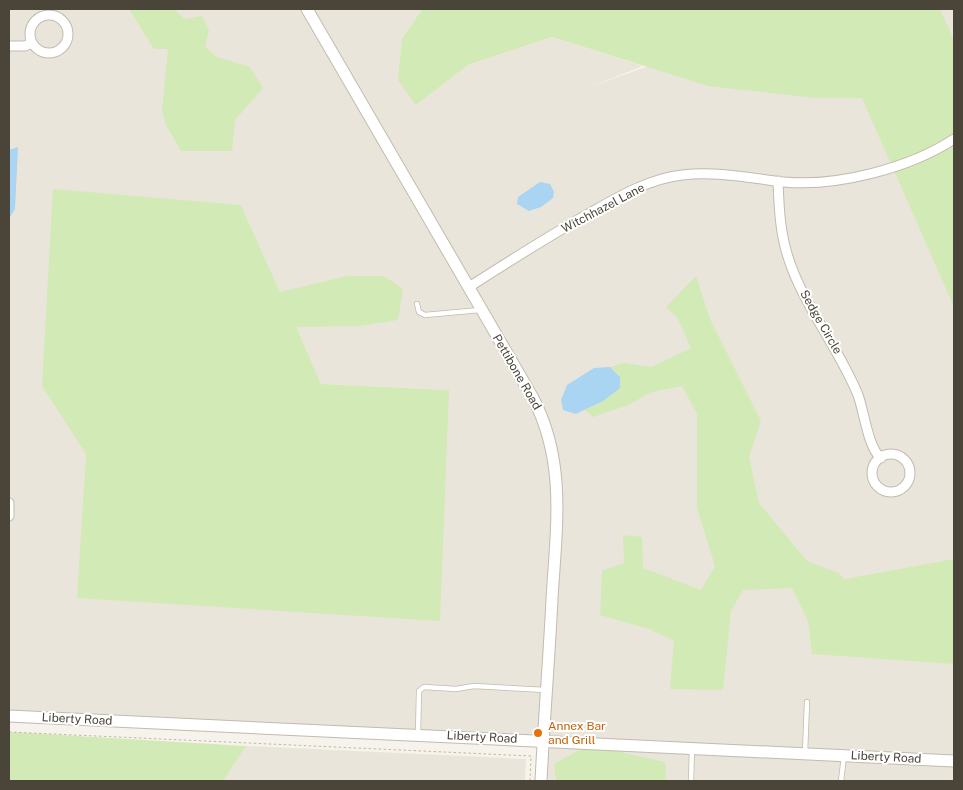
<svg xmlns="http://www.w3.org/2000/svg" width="963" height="790" font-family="'Public Sans',sans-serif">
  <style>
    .residential { fill: #eae5da; fill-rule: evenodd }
    .green { fill: #d2eab5 }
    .water { fill: #a9d4f2 }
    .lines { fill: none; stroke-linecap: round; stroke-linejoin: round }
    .service-casing { stroke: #c2bbae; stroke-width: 6 }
    .minor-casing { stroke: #c2bbae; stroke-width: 11 }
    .tertiary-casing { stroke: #c2bbae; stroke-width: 13 }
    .path { stroke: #c4b79f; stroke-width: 1; stroke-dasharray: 2.5 2.5; stroke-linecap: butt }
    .service { stroke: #fff; stroke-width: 4.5 }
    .minor { stroke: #fff; stroke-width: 9 }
    .tertiary { stroke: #fff; stroke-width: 11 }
    .food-dot { fill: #e8710a; stroke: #fff; stroke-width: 2 }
    .labels { text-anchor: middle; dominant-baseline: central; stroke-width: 4; stroke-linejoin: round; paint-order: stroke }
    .street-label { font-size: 12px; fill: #4b4439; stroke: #fff }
    .food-label { font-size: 12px; fill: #c56008; stroke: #fff; text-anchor: start }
  </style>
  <rect width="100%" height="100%" fill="#f6f3ec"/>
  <path class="residential" d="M9 9H422L402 39 416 105 468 65 552 37 643 66 587 88 807 9H954V781H541L543 740 69 719V713L9 711ZM241 205 321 384 449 390 78 598 86 454Z
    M246 746 526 759 525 781H223Z"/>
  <path class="green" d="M129 9H173L185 19 202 16 209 30 205 47 217 57 250 67 263 88 235 120 232 151H181L166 125 162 111 168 49H154Z
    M422 9H940L954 40V307L862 98H816L708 86 552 37 468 65 416 105 398 80 402 39Z
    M53 189 241 205 280 292 347 276H384L403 289 398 320 358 326 296 327 321 384 449 390 440 621 77 598 86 454 42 386Z
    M696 276 710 319 761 421 749 457 759 503 807 561 838 573 845 579 954 559V664L812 654 808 621 792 588 743 590 731 611 723 690 670 689 674 641 649 629 600 615 602 571 624 563 623 535 642 537 643 568 701 590 715 566 697 508V414L682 386 652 392 628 405 593 417 585 410 603 401 620 377 610 367 624 363 652 367 691 348 677 317 666 307Z
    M9 732 246 746 223 781H9Z
    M602 748 665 762 666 781H556L554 764 579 750Z"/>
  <path class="water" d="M18 147 15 209 9 219V150Z
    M540 182 550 184 554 192 553 198 541 207 529 211 517 204 518 197Z
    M610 367 620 377V388L603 401 576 414 563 410 561 400 567 385 594 368Z"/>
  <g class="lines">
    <defs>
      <path id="service" d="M417 304 419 312 425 315 480 310
        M418 734 419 691 424 687 456 689 474 686 546 690
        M805 753 807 702
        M691 781 692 749
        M841 781 844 756"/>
      <path id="minor" d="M30 34a19 19 0 1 1 38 0a19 19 0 1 1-38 0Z
        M9 46H25L32 43
        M778 181C779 208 780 234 789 260 804 306 839 348 858 395 864 411 868 448 881 458
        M469 287C508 262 547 237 588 214 618 197 648 179 682 175 717 171 750 178 784 182 837 187 910 168 954 139
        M872 473a19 19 0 1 1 38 0a19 19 0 1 1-38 0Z
        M9 503V516"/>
      <path id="tertiary" d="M307 9 533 398C567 463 556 529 552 599 549 660 544 720 541 781
        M9 716 954 761"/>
    </defs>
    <use href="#service" class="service-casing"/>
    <use href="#minor" class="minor-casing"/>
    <use href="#tertiary" class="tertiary-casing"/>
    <path class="path" d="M9 732 531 756 530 781"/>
    <use href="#service" class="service"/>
    <use href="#minor" class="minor"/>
    <use href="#tertiary" class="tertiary"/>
  </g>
  <circle class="food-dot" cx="538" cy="733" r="5"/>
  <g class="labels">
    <g class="street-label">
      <text transform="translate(603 208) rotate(-28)">Witchhazel Lane</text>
      <text transform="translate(821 322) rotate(60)">Sedge Circle</text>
      <text transform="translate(517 372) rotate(60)">Pettibone Road</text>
      <text transform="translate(77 719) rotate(3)">Liberty Road</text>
      <text transform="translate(482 737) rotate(3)">Liberty Road</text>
      <text transform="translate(886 757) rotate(3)">Liberty Road</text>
    </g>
    <g class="food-label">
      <text x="548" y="726">Annex Bar<tspan x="548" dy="14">and Grill</tspan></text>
    </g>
  </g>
  <rect width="963" height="790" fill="none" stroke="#4b4439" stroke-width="20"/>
</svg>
